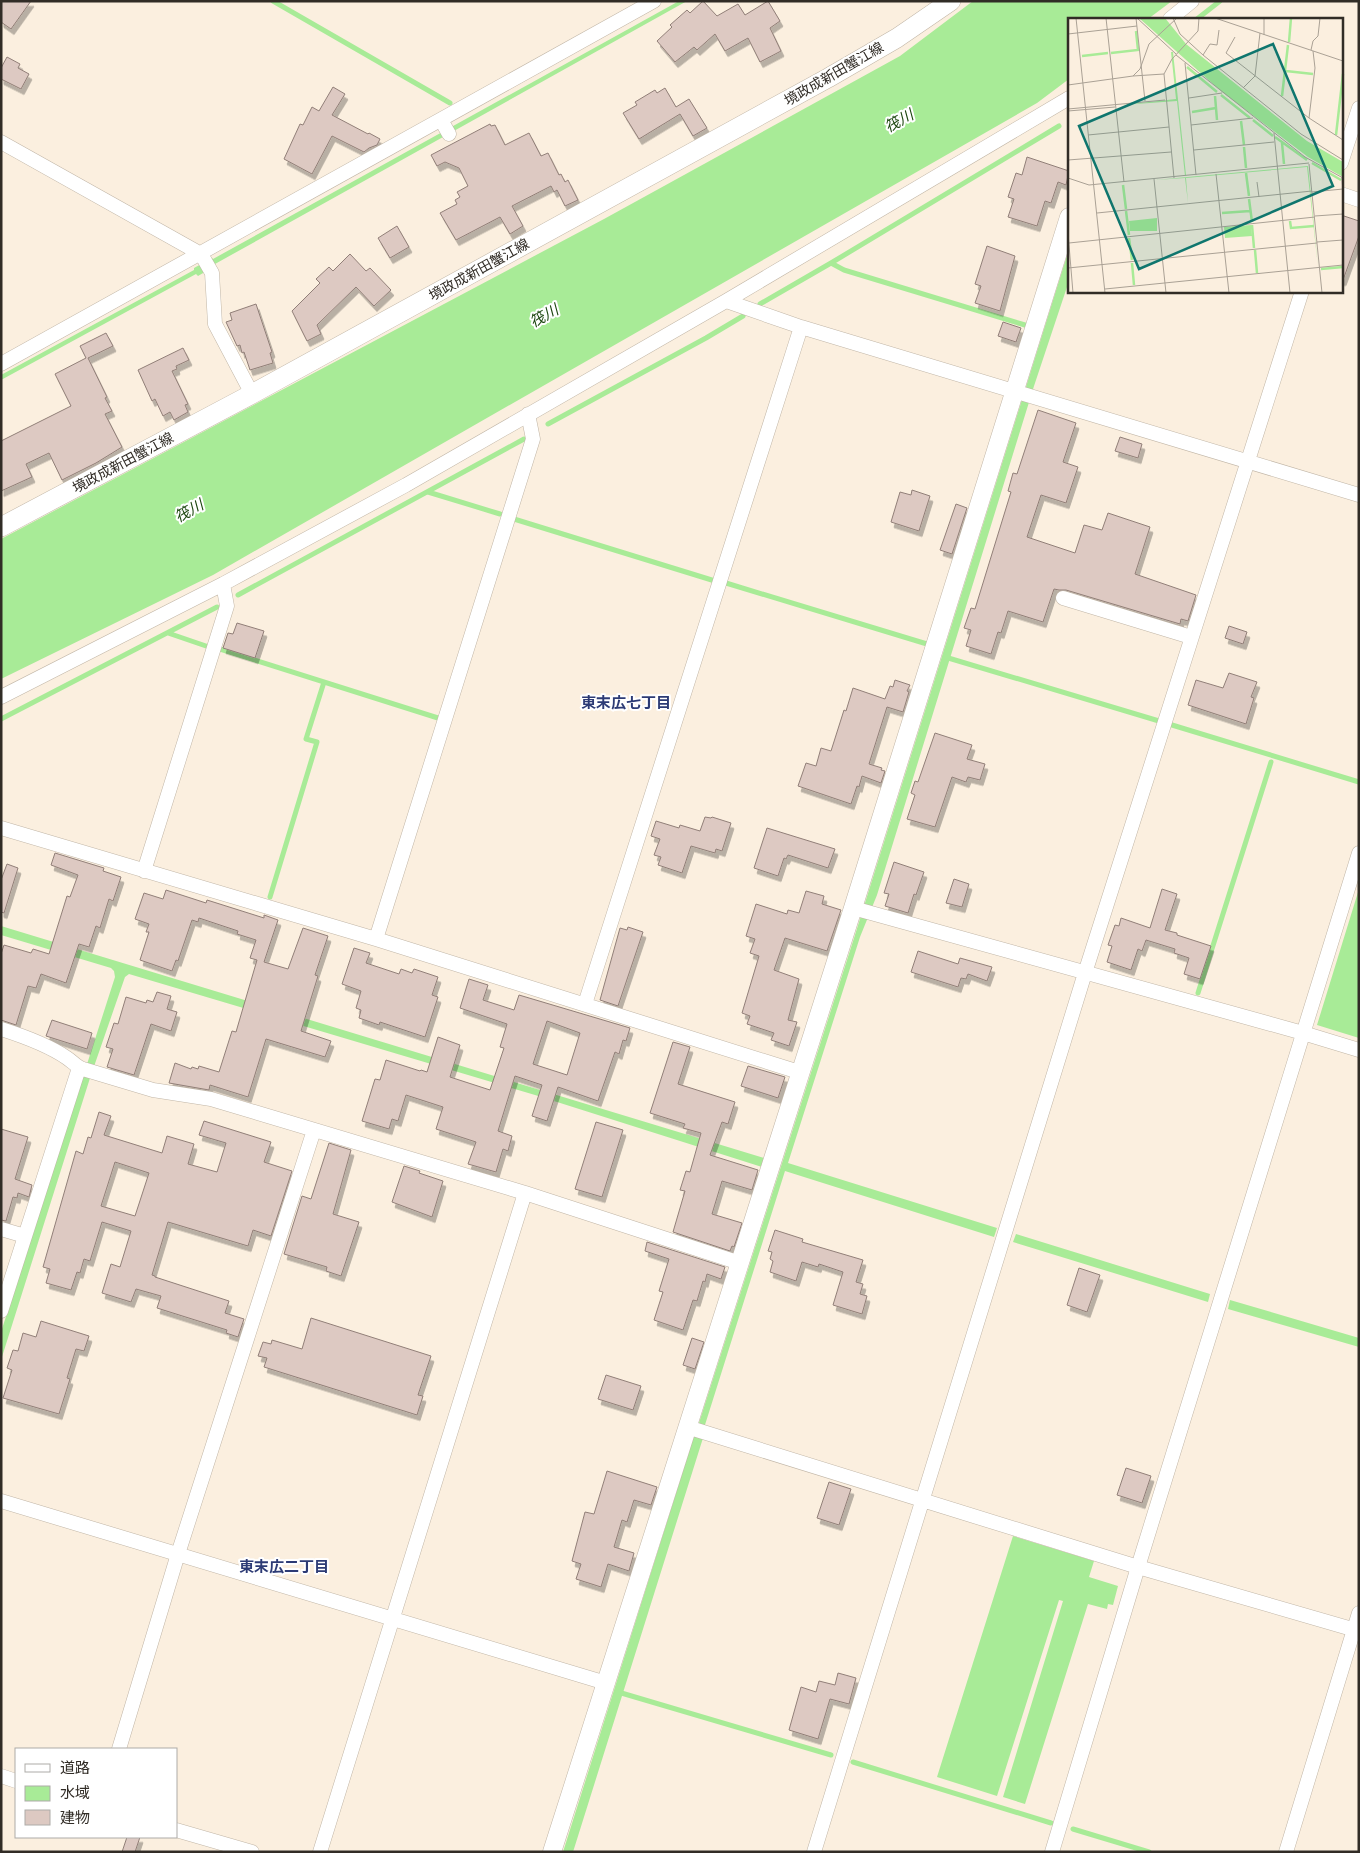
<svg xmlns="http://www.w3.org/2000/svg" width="1360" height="1853" font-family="'Nunito Sans','Noto Sans JP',sans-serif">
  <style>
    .water { fill: #a8eb97 }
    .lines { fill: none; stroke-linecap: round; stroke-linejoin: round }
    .stream { stroke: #a8eb97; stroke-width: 5 }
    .building { fill: #ddc9c2; stroke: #917f78; fill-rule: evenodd; filter: url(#shadow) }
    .minor-casing { stroke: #c1b6a7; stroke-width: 15 }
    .tertiary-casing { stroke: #c1b6a7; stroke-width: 19 }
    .secondary-casing { stroke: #c1b6a7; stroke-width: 20 }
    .minor { stroke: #fff; stroke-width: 14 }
    .tertiary { stroke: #fff; stroke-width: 18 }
    .secondary { stroke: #fff; stroke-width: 19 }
    .labels { text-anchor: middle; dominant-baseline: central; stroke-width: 4; stroke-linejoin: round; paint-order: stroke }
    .street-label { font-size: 14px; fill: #312c26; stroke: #fff }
    .water-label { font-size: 15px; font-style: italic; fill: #1c460f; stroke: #fff }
    .neighbourhood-label { font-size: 15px; font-weight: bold; fill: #2d3b75; stroke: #fff }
    .inset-river { fill: none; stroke: #a8eb97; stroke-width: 2.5 }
    .inset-road { fill: none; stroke: #aaa195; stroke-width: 1 }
    .view { fill: #0f766e; fill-opacity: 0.15; stroke: #0f766e; stroke-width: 2.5 }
    .inset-edge { fill: none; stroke: #312c26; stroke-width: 2.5 }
  </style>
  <defs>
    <filter id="shadow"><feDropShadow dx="3" dy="5.5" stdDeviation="0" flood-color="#0004"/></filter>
  </defs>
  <rect width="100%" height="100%" fill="#fbefdf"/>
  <path class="water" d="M679 1H687L215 264V266L198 276 196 274 1 380V375L194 270V268L212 258 213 259Z
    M973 1H1172L1148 19H1069V79L1037 103 213 575 1 679V539L604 219 900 56Z
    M1069 249V281L1034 386 877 895 860 937 788 1163 997 1228 994 1237 785 1171 704 1428 698 1426 855 935Z
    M1359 889V1038L1317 1025Z
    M1 926 764 1158 762 1167 535 1095 129 974 125 977 90 1078 1 1360V1332L115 977 114 971 111 968 1 935Z
    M1016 1234 1210 1294 1208 1302 1013 1242Z
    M1230 1300 1359 1338V1347L1228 1309Z
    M694 1436 703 1438 573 1852H563Z
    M1013 1536 1094 1561 1089 1577 1118 1586 1113 1605 1108 1604 1107 1609 1088 1604 1025 1804 1003 1797 1063 1601 1059 1600 997 1796 937 1777Z"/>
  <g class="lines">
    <path class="stream" d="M273 1 450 103
      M1197 19 1220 1
      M831 263 844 270 1025 325
      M760 304 831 263 1059 126
      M548 424 706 338 743 316
      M428 492 500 514
      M514 519 715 581
      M726 583 927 644
      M238 595 524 439
      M168 633 206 646
      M220 649 438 718
      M945 657 1159 721
      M1 719 217 607
      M1172 725 1359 782
      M270 897 317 742 306 739 324 682
      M1198 993 1271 762
      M618 1692 831 1755
      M853 1762 1051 1823
      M1073 1829 1149 1852"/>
  </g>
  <path class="building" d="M1 1H31L11 29 1 22Z
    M703 1 717 16 738 4 745 15 768 1 780 21 770 28 781 51 760 62 748 38 725 51 715 34 697 50 694 47 675 62 657 41 672 27 670 25 687 10 690 13Z
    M7 57 20 64 18 68 29 74 21 89 1 79V68Z
    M333 87 345 94 332 115 368 134 369 133 380 139 377 145 369 148 364 152 332 136 312 174 284 159 300 124 303 125 312 107 319 111Z
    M665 88 676 107 689 99 707 128 693 136 680 114 639 139 623 113 637 105 635 102 655 90 657 93Z
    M490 124 491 126 495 125 505 145 529 133 541 156 548 153 559 175 561 174 565 182 568 180 578 200 565 206 557 190 554 192 551 186 512 206 523 226 510 234 500 217 456 240 440 213 457 204 455 200 460 197 457 192 468 186 459 168 445 162 437 166 431 155Z
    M1027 157 1069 171 1066 185 1058 182 1051 203 1045 201 1037 226 1008 217 1014 199 1008 197 1016 173 1022 175Z
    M1341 215 1359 221V236L1343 280H1341Z
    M397 226 409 247 390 258 378 238Z
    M987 246 1015 256 1000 311 975 303 981 286 975 284Z
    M350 254 366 271 370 268 391 290 374 306 356 287 317 325 321 334 307 341 292 311 320 283 316 279 329 267 333 271Z
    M256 304 272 352 270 353 273 363 250 370 244 352 242 353 240 345 237 346 226 322 232 320 230 313Z
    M1003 322 1021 328 1016 342 998 336Z
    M106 333 113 346 88 358 107 397 105 398 112 411 105 414 122 447 96 463 62 480 49 453 26 464 32 477 1 491V441L71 406 55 374 86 358 80 346Z
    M183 348 189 360 176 366 177 369 172 371 188 404 185 405 188 412 174 420 170 412 163 416 155 399 152 401 138 370Z
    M1038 410 1076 423 1063 462 1078 467 1066 503 1041 495 1027 537 1075 553 1084 525 1102 530 1108 513 1150 527 1135 574 1196 595 1188 621 1181 619 1180 624 1066 590H1059L1054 589 1043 622 1008 611 1001 633 998 632 991 654 966 646 971 630 964 628 971 608 975 609 1011 492 1008 491 1013 473 1017 474Z
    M1120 437 1142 444 1138 458 1115 451Z
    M912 490 930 496 919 531 891 522 900 492 911 495Z
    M956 504 967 508 952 554 940 550Z
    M237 623 264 631 255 658 223 648 228 633 233 634Z
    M1229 626 1247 632 1243 644 1225 638Z
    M1229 673 1257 682 1251 697 1254 698 1246 724 1188 705 1196 680 1223 688Z
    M895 680 910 685 907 691 909 692 903 712 887 707 869 764 882 768 881 770 885 771 881 783 862 776 859 787 857 786 851 804 798 786 806 763 816 766 821 748 831 751 844 710 846 711 853 688 885 699 890 686 893 687Z
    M935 733 972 745 967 759 985 764 980 780 968 777 966 782 952 777 935 827 907 819 915 795 911 793 915 781 918 782Z
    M705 817 711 818 712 817 731 823 722 851 716 849 715 853 691 846 682 873 658 865 661 857 654 855 660 839 651 836 656 821 679 828 680 825 700 831Z
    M767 828 835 849 828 868 788 855 786 859 784 858 778 876 754 868Z
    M55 853 104 868 103 871 121 877 113 901 109 899 100 928 96 926 89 947 79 944 66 983 41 974 36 988 28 986 16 1025 1 1020V954L4 945 31 953 33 949 49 954 67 896 70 897 78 875 51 865Z
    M894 862 924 872 916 895 914 894 908 913 885 906 889 894 884 893Z
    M7 864 18 868 4 913 1 912V880Z
    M954 879 969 884 962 907 946 903Z
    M1162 889 1177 894 1165 930 1177 933V935L1211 946 1200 979 1184 974 1189 958 1174 953 1175 949 1146 940 1142 951 1138 949 1131 970 1107 962 1112 946 1108 945 1115 925 1119 926 1121 918 1150 928Z
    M166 890 206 903 207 900 264 918V915L278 920 264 962 288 969 303 928 328 936 315 975 318 976 301 1031 331 1041 325 1057 266 1039 248 1097 210 1085 209 1090 169 1083 175 1063 191 1069 192 1067 198 1069 199 1066 219 1072 232 1031 236 1032 257 960 250 958 256 940 237 934 238 931 199 918 198 922 192 920 178 961 176 960 172 971 140 960 149 932H146L149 924 135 919 144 893 163 899Z
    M806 891 824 896 822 904 841 910 827 951 785 938 774 970 799 979 788 1020 797 1022 789 1046 771 1040 774 1033 747 1024 750 1016 742 1013 759 956 750 953 755 939 746 936 756 904 787 914 788 910 799 913Z
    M628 927 643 932 618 1006 600 1000 620 928 627 930Z
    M354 948 370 953 366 963 399 974 401 969 412 973 414 969 438 977 432 995 438 997 425 1037 380 1022 379 1025 359 1018 361 1010 356 1008 361 991 342 984Z
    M918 951 958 964 960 958 992 967 987 981 968 974 966 979 961 978 958 987 911 972Z
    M469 979 488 985 483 1000 514 1010 519 995 630 1028 626 1041 623 1040 619 1054 615 1052 598 1101 558 1087 547 1121 532 1116 542 1085 515 1076 498 1131 512 1136 508 1151 503 1149 496 1172 468 1164 476 1142 436 1129 443 1107 406 1095 398 1121 392 1119 389 1129 362 1121 375 1079 380 1080 386 1060 420 1071 421 1070 427 1072 438 1037 460 1045 450 1077 490 1090 504 1048 500 1047 507 1024 460 1008ZM547 1021 580 1033 567 1075 533 1064Z
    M157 992 171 996 167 1009 177 1012 171 1031 151 1024 134 1075 107 1067 113 1049 106 1047 114 1023 118 1024 126 997 146 1003 147 1000 153 1002Z
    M52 1020 92 1033 87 1049 46 1036Z
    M673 1042 690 1047 678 1084 735 1102 728 1124 722 1122 710 1155 758 1170 752 1190 722 1181 712 1214 742 1223 734 1247 732 1246 730 1251 673 1232 685 1191 680 1190 686 1171 690 1172 701 1133 683 1128 685 1124 650 1113Z
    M748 1066 785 1077 778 1098 741 1086Z
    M99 1112 111 1116 104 1135 162 1153 167 1136 194 1144 188 1164 217 1172 226 1143 199 1135 204 1121 271 1142 264 1162 292 1171 271 1236 253 1230 248 1246 168 1222 152 1275 155 1276V1277L229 1301 225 1313 244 1319 238 1337 226 1333 227 1330 157 1308 161 1296 136 1289 131 1302 102 1293 111 1264 120 1267 131 1231 102 1222 90 1261 84 1259 80 1273 77 1272 71 1290 46 1283 50 1269 43 1267 76 1151 83 1154 88 1137 91 1138ZM115 1162 149 1173 135 1216 101 1206Z
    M596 1122 623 1130 602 1197 575 1189Z
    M1 1129 28 1137 15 1179 32 1185 29 1197 18 1193 17 1198 13 1197 6 1221 1 1220Z
    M329 1143 351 1150 333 1214 359 1222 341 1276 326 1271 327 1267 284 1254 302 1196 311 1199Z
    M404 1166 420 1171 419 1173 443 1181 432 1217 392 1202Z
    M775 1230 803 1239 802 1242 863 1260 856 1282 863 1284 860 1294 867 1296 862 1314 833 1305 843 1272 819 1264 818 1267 802 1262 796 1281 770 1272 773 1261 770 1259 772 1252 768 1251Z
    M647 1242 725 1267 721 1279 707 1274 705 1282 703 1281 697 1301 693 1300 683 1330 654 1320 663 1292 659 1291 669 1259 645 1251Z
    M1079 1268 1100 1275 1087 1312 1067 1305Z
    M311 1318 431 1356 418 1395 423 1396 417 1415 264 1367 267 1358 258 1356 263 1342 271 1344 272 1340 302 1349Z
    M41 1321 89 1336 84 1351 76 1349 67 1378 70 1379 59 1414 3 1398 12 1370 7 1368 13 1350 18 1351 23 1333 36 1337Z
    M692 1338 704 1342 695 1369 683 1365Z
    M606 1375 641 1386 633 1410 598 1399Z
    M1126 1468 1151 1476 1142 1503 1117 1495Z
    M607 1471 657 1487 651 1505 634 1500 627 1522 622 1520 614 1547 634 1553 629 1571 608 1564 601 1587 576 1579 581 1564 572 1561 585 1512 594 1514Z
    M829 1482 851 1489 839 1525 817 1518Z
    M838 1673 856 1678 849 1704 830 1699 818 1739 789 1730 801 1687 816 1692 819 1681 835 1685Z
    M127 1837H140L135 1852H122Z"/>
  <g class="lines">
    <defs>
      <path id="minor" d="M1170 19 1192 1
        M441 120 449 134
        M1 142 201 254 212 273 215 324 252 394
        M1341 163 1359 108
        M1341 194 1359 200
        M726 301 801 327 1359 495
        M1 364 654 1
        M1063 598 1191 637
        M1 697 223 584 406 485 726 301 1069 98
        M1 828 376 939 799 1072
        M144 871 227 606 223 584
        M853 908 1303 1033 1359 1050
        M376 939 533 439 528 414
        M585 1004 801 327
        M1 1029C23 1036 48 1045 67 1058 73 1062 77 1067 83 1069L153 1090 211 1099 525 1193 740 1263
        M1 1229 25 1236
        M1 1311 79 1068
        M687 1427 1138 1567 1359 1631
        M1 1501 606 1683
        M119 1749 178 1554 314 1130
        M1 1776 16 1781
        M176 1830 252 1852
        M320 1852 525 1193
        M814 1852 1085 973 1302 291
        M1052 1852 1138 1567 1359 853
        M1286 1852 1359 1613"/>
      <path id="tertiary" d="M552 1852 853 908 1069 217"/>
      <path id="secondary" d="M1 527 252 394 828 78 897 38 951 1"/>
    </defs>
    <use href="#minor" class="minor-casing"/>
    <use href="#tertiary" class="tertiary-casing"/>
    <use href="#secondary" class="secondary-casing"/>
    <use href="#minor" class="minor"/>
    <use href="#tertiary" class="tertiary"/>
    <use href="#secondary" class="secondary"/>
  </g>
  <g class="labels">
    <g class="street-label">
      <text transform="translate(834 74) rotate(-30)">境政成新田蟹江線</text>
      <text transform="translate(479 270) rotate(-29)">境政成新田蟹江線</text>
      <text transform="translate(123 463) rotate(-28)">境政成新田蟹江線</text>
    </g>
    <g class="water-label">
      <text transform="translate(899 121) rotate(-29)">筏川</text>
      <text transform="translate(544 316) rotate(-29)">筏川</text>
      <text transform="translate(189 511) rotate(-29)">筏川</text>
    </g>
    <g class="neighbourhood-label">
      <text x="626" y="703">東末広七丁目</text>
      <text x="284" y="1567">東末広二丁目</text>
    </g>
  </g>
  <g transform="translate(1068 18)">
    <rect width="275" height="275" fill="#fbefdf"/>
    <path d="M71 0H97L118 26 209 99 239 123 275 144V159L240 139 154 74ZM103 34H105L118 157 117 158 109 83 54 87 108 81ZM240 148 250 249 239 149 118 160 120 185 117 160 87 162ZM89 200V213H62L61 203ZM183 207 184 218 157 220 156 209Z" fill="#a8eb97"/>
    <path class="inset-river" d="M221 24 223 0M43 35 70 32 68 13M14 38 40 35M119 49 149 74M218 53 245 56M153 77 182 100M147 78 149 102M214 78 220 27M124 94 148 90M185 102 205 118M173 103 176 127M268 117 275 56M207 119 239 142M214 125 216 146M176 129 178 150M244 145 273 162M178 155 181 178M55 167 58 191M181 181 184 204M58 193 61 217M154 195 182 193M222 203 223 210 246 208M184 207 186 230M61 220 64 242M187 232 189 255M64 245 66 267M253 251 275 249"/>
    <path class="inset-road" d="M8 0 37 275M38 0 56 164M68 0 77 83M69 0 108 36M105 0 112 16 135 37 233 116 275 142M147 0 275 43M196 0V17M0 16 69 8M167 19 158 35 241 100 275 122M243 32 245 23 250 18 252 0M108 37 237 139 275 160M135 37 142 26 149 27 151 12M117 45 128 157M65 58 96 56M0 67 65 58 72 51 81 26 109 0M175 70 187 58 192 15M121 80 154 75M0 91 97 82M0 93 47 89M241 100 247 50 245 33M123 107 185 100M206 115 222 275M20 117 101 109M126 132 206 124M0 142 103 134M241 146 254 275M148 156 161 275M0 160 21 167 241 145M106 160 96 56 104 41 130 13 131 0M274 160 275 175M86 161 98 275M189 164 191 179M244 174 275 171M29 195 244 173M247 198 275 196M0 215 5 275M249 224 275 222M1 225 247 199M0 250 249 225M37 271 275 247"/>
    <path class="view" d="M205 26 265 168 71 251 11 108Z"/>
    <rect width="275" height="275" class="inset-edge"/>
  </g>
  <rect width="1360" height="1853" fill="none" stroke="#312c26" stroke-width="5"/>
  <rect x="15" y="1748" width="162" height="90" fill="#ffffff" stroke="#adaba8"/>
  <rect x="25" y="1764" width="25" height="8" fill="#ffffff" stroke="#adaba8"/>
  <text x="60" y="1773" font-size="15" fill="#312c26">道路</text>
  <rect x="25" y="1786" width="25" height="15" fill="#a8eb97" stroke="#adaba8"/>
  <text x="60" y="1798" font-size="15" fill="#312c26">水域</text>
  <rect x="25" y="1810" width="25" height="15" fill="#ddc9c2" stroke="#adaba8"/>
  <text x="60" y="1823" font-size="15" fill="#312c26">建物</text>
</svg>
